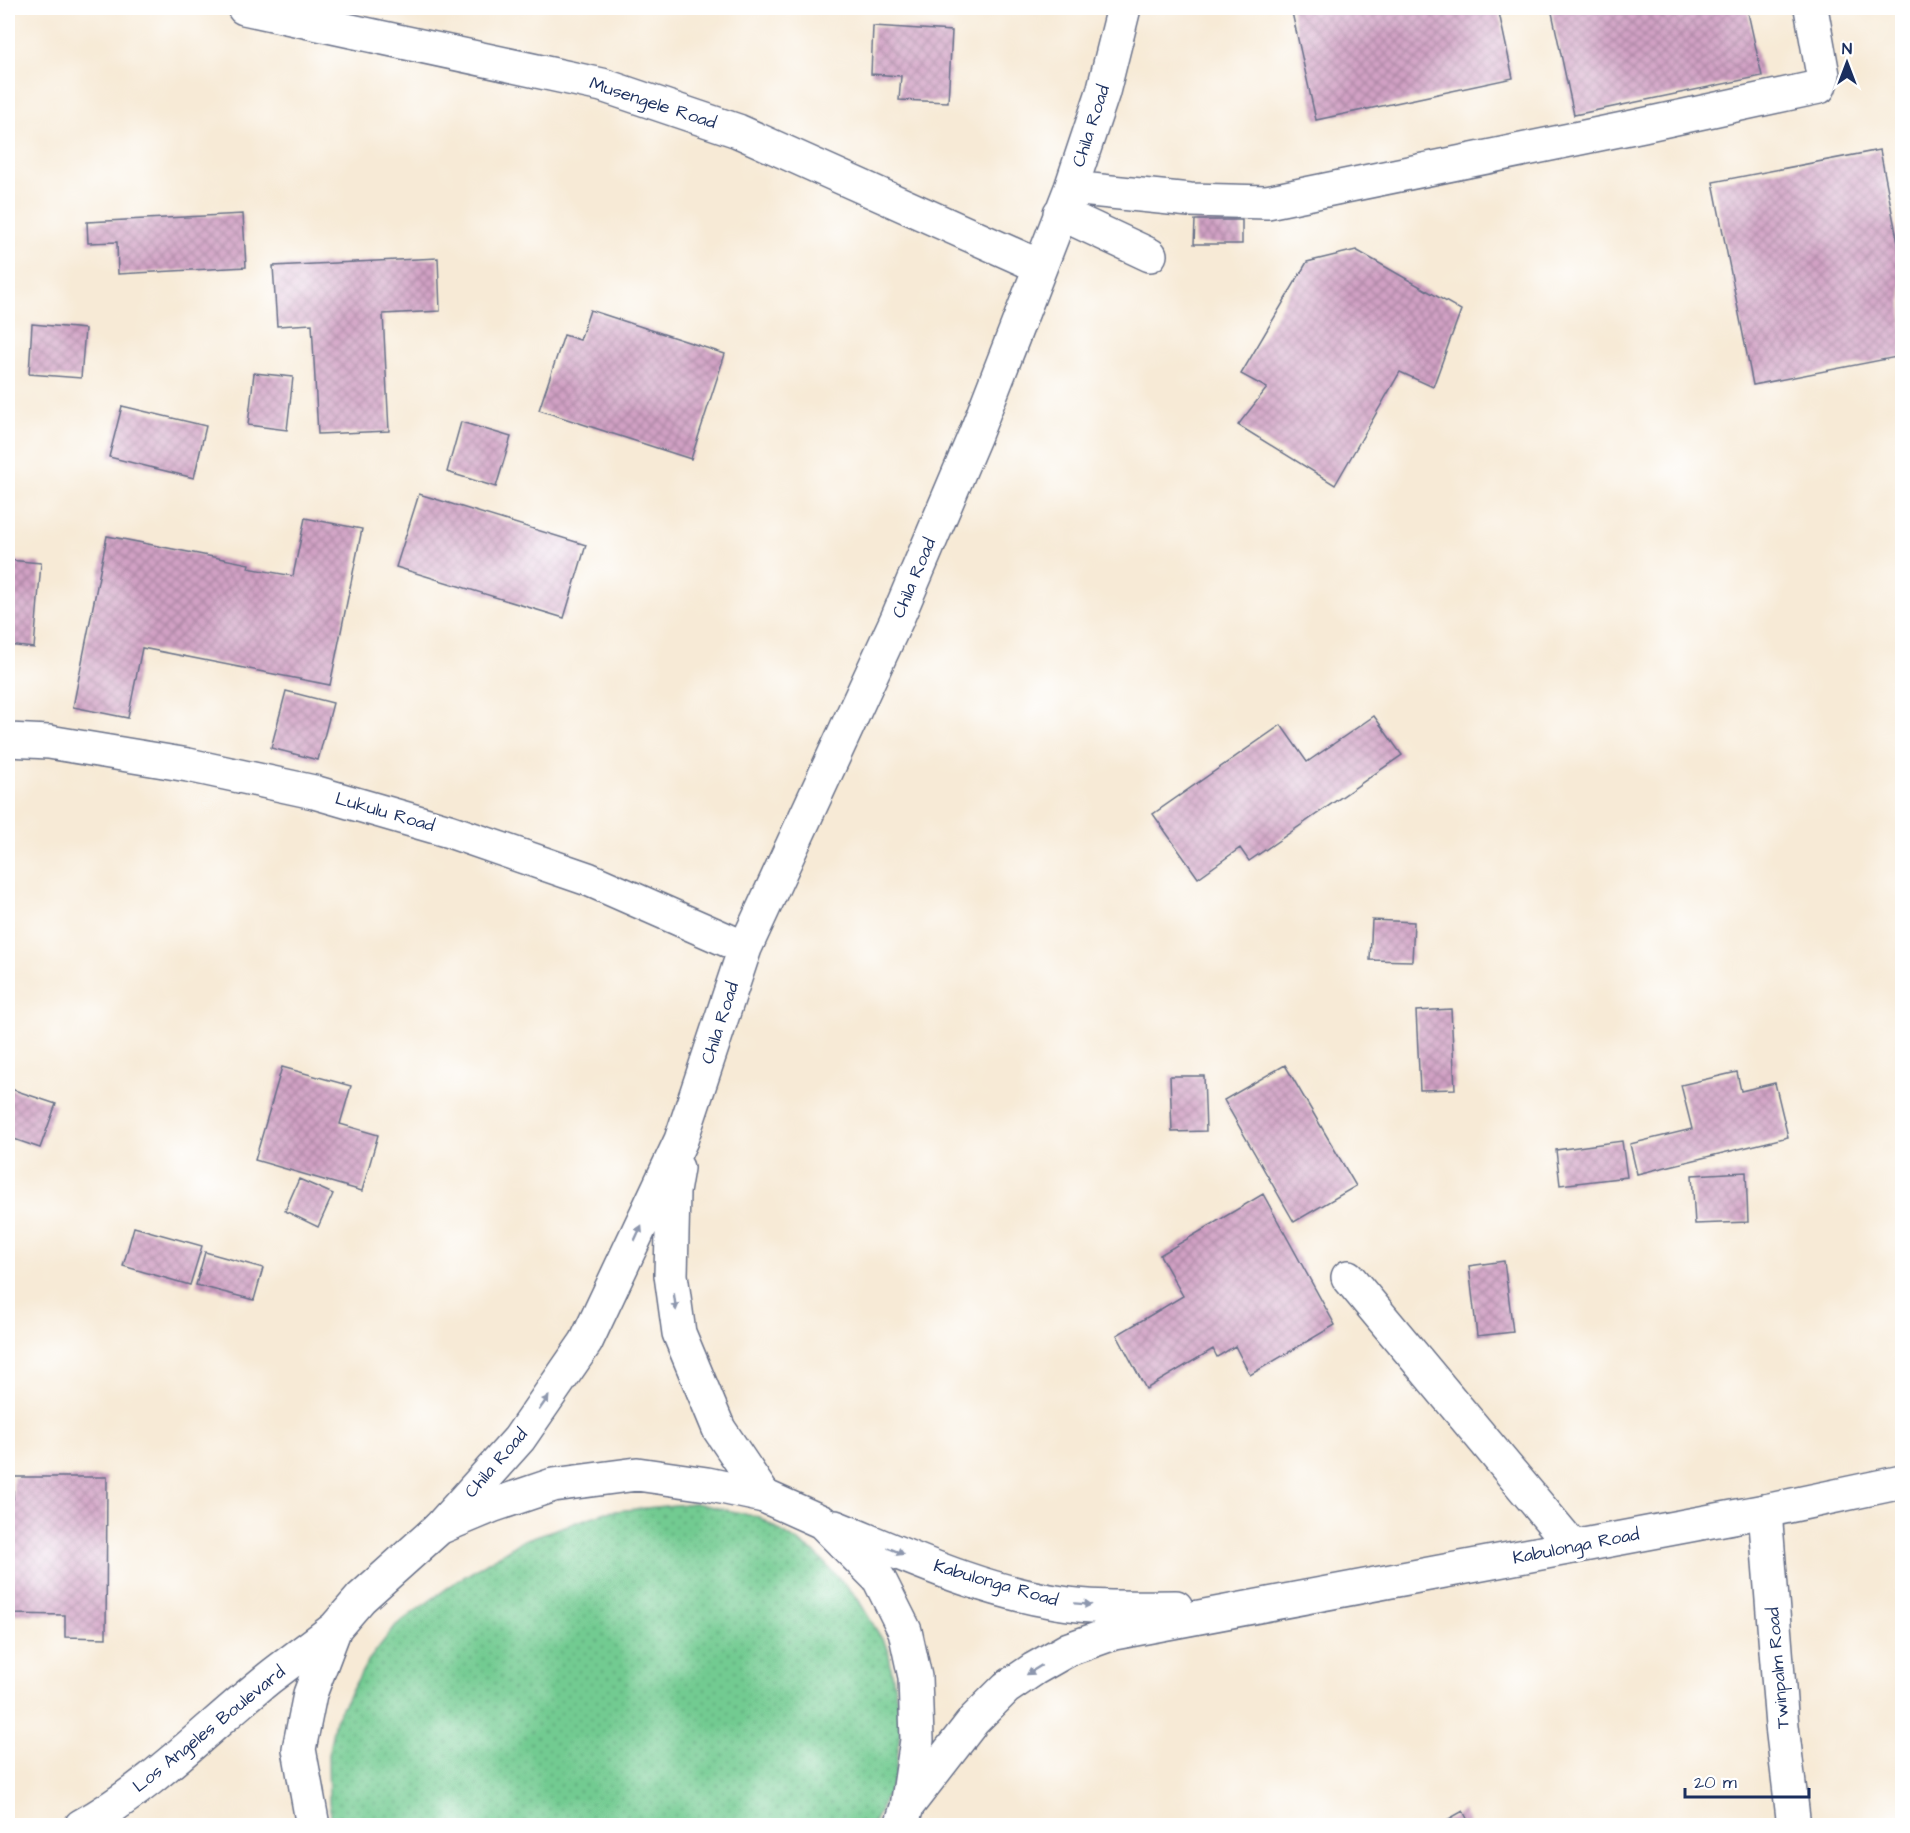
<svg xmlns="http://www.w3.org/2000/svg" width="1910" height="1833" font-family="'Architects Daughter',sans-serif">
  <style>
    .grass { fill: url(#grass-dots); stroke: #467d78; stroke-width: 1.5 }
    .building { fill: url(#building-cross-hatch) }
    .lines { fill: none; stroke-linecap: round; stroke-linejoin: round }
    .minor-casing { stroke: #687088; stroke-width: 36 }
    .major-casing { stroke: #687088; stroke-width: 36 }
    .minor { stroke: #fff; stroke-width: 33 }
    .major { stroke: #fff; stroke-width: 33 }
    .oneway { fill: #8d97ae }
    .labels { text-anchor: middle; dominant-baseline: central; stroke-width: 6; stroke-linejoin: round; paint-order: stroke }
    .street-label { font-size: 18px; fill: #1b2f5e; stroke: #fff }
  </style>
  <defs>
    <pattern id="grass-dots" width="8" height="8" patternUnits="userSpaceOnUse" patternTransform="scale(1.5)"><rect width="8" height="8" fill="#72cb91"/><path d="M2 2h.1M6 6h.1" fill="none" stroke="#5da57a" stroke-width="1.8" stroke-linecap="round"/></pattern>
    <pattern id="building-cross-hatch" width="8" height="8" patternUnits="userSpaceOnUse" patternTransform="scale(1.5)"><rect width="8" height="8" fill="#d1a1c4"/><path d="M0 0l8 8M0 8l8-8" fill="none" stroke="#a984a2"/></pattern>
  </defs>
  <rect width="100%" height="100%" fill="#fff"/>
  <filter id="ink" filterUnits="userSpaceOnUse"><feTurbulence type="fractalNoise" baseFrequency=".0167" numOctaves="2"/><feDisplacementMap in="SourceGraphic" scale="12" xChannelSelector="R" yChannelSelector="G"/><feConvolveMatrix kernelMatrix="1 2 1 2 8 2 1 2 1" color-interpolation-filters="sRGB"/></filter>
  <filter id="wash" filterUnits="userSpaceOnUse"><feTurbulence type="fractalNoise" baseFrequency=".008" numOctaves="4" result="noise"/><feDisplacementMap in="SourceGraphic" scale="24" xChannelSelector="R" yChannelSelector="G"/><feGaussianBlur stdDeviation="1.35" result="paint"/><feColorMatrix in="noise" values="0 0 0 0 0 0 0 0 0 0 0 0 0 0 0 0 0 1.4 0 .05"/><feComposite in="paint" operator="in"/></filter>
  <g filter="url(#wash)">
    <rect width="100%" height="100%" fill="#f7ead6"/>
    <path class="grass" d="M695 1503 759 1517 814 1552 856 1596 888 1649 901 1724 895 1777 873 1825 333 1826 329 1803 328 1755 335 1720 368 1661 396 1625 457 1581 524 1540 606 1512Z"/>
    <g id="blocks">
      <path class="building" d="M1291 8H1498L1513 78 1316 120Z
        M1551 8H1747L1762 76 1574 115Z
        M873 26 952 31 948 102 899 100 901 76 871 74Z
        M1880 150 1902 264V356L1753 385 1713 182Z
        M243 214 246 267 118 274 117 242 88 243 87 222Z
        M1195 220H1242V244H1194Z
        M1356 250 1461 310 1433 387 1400 372 1335 485 1238 425 1267 388 1241 374 1307 262Z
        M438 258 440 311 383 314 389 431 318 434 312 324 277 326 273 266Z
        M590 310 725 354 691 459 539 410 564 335 580 340Z
        M32 324 85 329 81 378 29 374Z
        M254 373 293 377 287 430 248 425Z
        M122 406 206 426 194 478 109 457Z
        M461 422 511 437 496 487 447 472Z
        M419 494 586 545 564 618 396 567Z
        M305 518 362 529 330 685 142 648 128 718 73 707 107 536 249 564 248 568 293 576Z
        M8 560 41 563 34 648 8 645Z
        M286 691 333 703 318 760 271 748Z
        M1374 716 1402 755 1249 861 1240 848 1198 878 1153 814 1281 725 1307 762Z
        M1372 920 1414 922 1412 961 1370 960Z
        M1451 1009 1455 1089 1420 1090 1416 1011Z
        M1285 1065 1356 1186 1294 1222 1224 1100Z
        M282 1067 351 1086 340 1124 378 1135 362 1191 255 1160Z
        M1737 1072 1741 1091 1775 1083 1788 1137 1637 1174 1630 1144 1692 1129 1681 1085Z
        M1170 1076H1204L1206 1131 1172 1132Z
        M8 1088 56 1104 40 1148 8 1137Z
        M1622 1141 1627 1177 1560 1185 1556 1150Z
        M1746 1172 1748 1222 1695 1224 1692 1175Z
        M299 1179 333 1194 318 1227 285 1211Z
        M1263 1194 1335 1325 1250 1375 1235 1346 1217 1357 1213 1349 1146 1389 1117 1335 1183 1296 1160 1255Z
        M134 1227 202 1246 190 1285 123 1266Z
        M205 1252 263 1268 254 1300 196 1285Z
        M1504 1261 1513 1332 1477 1336 1469 1266Z
        M13 1477H107L106 1638 65 1637V1615L10 1614 11 1554H8V1499H13Z
        M1463 1811 1471 1826H1436Z"/>
    </g>
  </g>
  <g filter="url(#ink)">
    <use href="#blocks" fill-opacity="0" stroke="#687088" stroke-width="1.5"/>
    <g class="lines">
      <defs>
        <path id="minor" d="M244 8 602 85 738 131 1039 266
          M1071 188 1190 200 1267 202 1643 125 1819 87 1823 75 1811 8
          M1060 213 1150 255
          M8 740 49 742 188 765 314 792 449 831 588 879 745 948
          M677 1168 673 1192 671 1275 679 1333 719 1429 764 1496
          M1348 1277 1573 1547
          M1765 1511 1782 1726 1794 1826
          M439 1528 519 1439 586 1342 681 1140 745 948 897 619 975 435 1071 188 1103 92 1124 8"/>
        <path id="major" d="M835 1527C907 1556 979 1590 1056 1602 1095 1609 1136 1607 1176 1607
          M908 1805 974 1720 1006 1688 1034 1669 1069 1649 1114 1633 1765 1511 1902 1482
          M81 1826C151 1787 207 1728 269 1678 291 1661 313 1645 335 1628
          M313 1826 299 1749 310 1694 335 1628 361 1598 439 1528 494 1505 553 1485 637 1474 707 1484 764 1496 822 1522 879 1579 905 1631 915 1677 917 1740 907 1807 901 1826"/>
      </defs>
      <use href="#minor" class="minor-casing"/>
      <use href="#major" class="major-casing"/>
      <use href="#minor" class="minor"/>
      <use href="#major" class="major"/>
    </g>
    <defs><path id="oneway-solid" d="M-6-.8H1V-3.2L6.5 0L1 3.2V.8H-6Z" transform="scale(1.5)"/></defs>
    <g class="oneway">
      <use href="#oneway-solid" transform="translate(638 1233) rotate(-65)"/>
      <use href="#oneway-solid" transform="translate(675 1302) rotate(82)"/>
      <use href="#oneway-solid" transform="translate(544 1403) rotate(-55)"/>
      <use href="#oneway-solid" transform="translate(896 1551) rotate(22)"/>
      <use href="#oneway-solid" transform="translate(1083 1604) rotate(4)"/>
      <use href="#oneway-solid" transform="translate(1034 1670) rotate(148)"/>
    </g>
  </g>
  <g class="labels">
    <g class="street-label">
      <text transform="translate(653 103) rotate(18)">Musengele Road</text>
      <text transform="translate(1091 126) rotate(-72)">Chila Road</text>
      <text transform="translate(914 578) rotate(-67)">Chila Road</text>
      <text transform="translate(385 812) rotate(16)">Lukulu Road</text>
      <text transform="translate(720 1023) rotate(-72)">Chila Road</text>
      <text transform="translate(496 1463) rotate(-49)">Chila Road</text>
      <text transform="translate(1576 1546) rotate(-11)">Kabulonga Road</text>
      <text transform="translate(996 1583) rotate(16)">Kabulonga Road</text>
      <text transform="translate(1778 1668) rotate(-95)">Twinpalm Road</text>
      <text transform="translate(209 1729) rotate(-39)">Los Angeles Boulevard</text>
    </g>
  </g>
  <rect width="1910" height="1833" fill="none" stroke="#fff" stroke-width="30"/>
  <g transform="translate(1847 63)" stroke="#ffffff" stroke-width="4.5" paint-order="stroke">
  <path d="M0-4.5L10 22L0 15L-10 22Z" fill="#1b2f5e"/>
  <text y="-9" font-size="16" font-weight="bold" text-anchor="middle" fill="#1b2f5e">N</text>
  </g>
  <path d="M1685 1788v9h124v-9" fill="none" stroke="#1b2f5e" stroke-width="3"/>
  <text x="1694" y="1788" font-size="18" fill="#1b2f5e" stroke="#ffffff" stroke-width="4.5" paint-order="stroke">20 m</text>
</svg>
